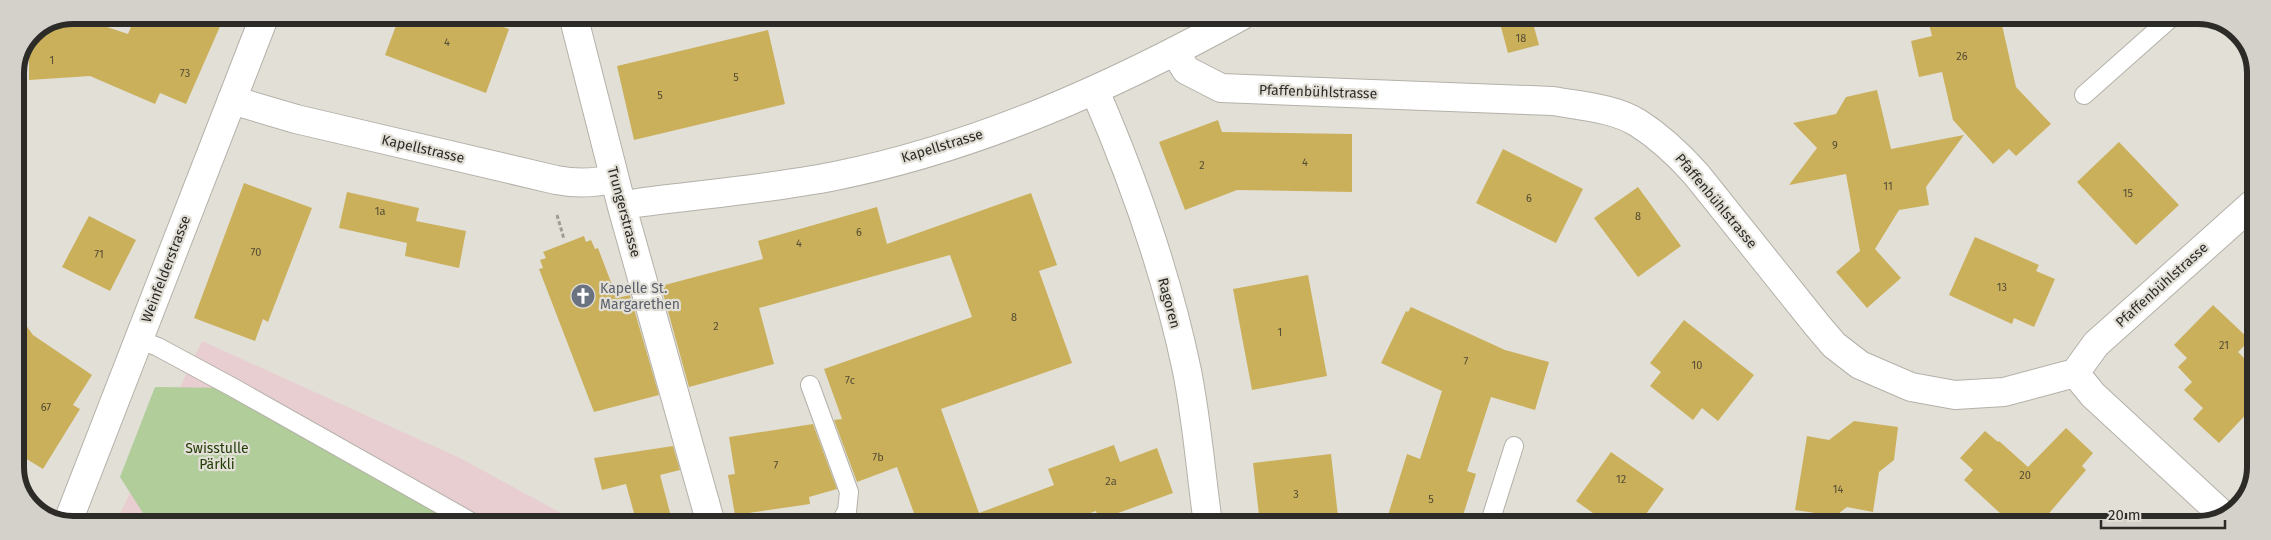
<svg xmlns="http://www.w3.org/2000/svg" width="2271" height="540" font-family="'Fira Sans',sans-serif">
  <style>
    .industrial { fill: #e8ced1 }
    .green { fill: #b0cd9a }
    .building { fill: #cbb05b }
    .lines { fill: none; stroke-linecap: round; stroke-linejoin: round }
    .service-casing { stroke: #b4b1a9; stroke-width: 20 }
    .minor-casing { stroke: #b4b1a9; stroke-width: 30 }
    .secondary-casing { stroke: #b4b1a9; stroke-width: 30 }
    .path { stroke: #9f9d96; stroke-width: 3; stroke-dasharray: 4 2.5; stroke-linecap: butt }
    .service { stroke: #fff; stroke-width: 18 }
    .minor { stroke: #fff; stroke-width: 28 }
    .secondary { stroke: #fff; stroke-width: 28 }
    .labels { text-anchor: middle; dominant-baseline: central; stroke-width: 4.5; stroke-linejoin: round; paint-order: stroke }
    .number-label { font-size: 11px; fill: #544c35 }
    .street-label { font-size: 14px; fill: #2c2b28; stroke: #e2dfd7 }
    .worship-label { font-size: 14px; fill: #5b616d; stroke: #e2dfd7; text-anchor: start }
    .park-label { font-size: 14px; fill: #243d06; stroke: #e2dfd7 }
    .rim { fill: none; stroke: #2c2b28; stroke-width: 6 }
  </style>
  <rect width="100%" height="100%" fill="#e2dfd7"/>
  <path class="industrial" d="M202 341 460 458 581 524H115Z"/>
  <path class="green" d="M155 387 234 388 475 524H150L120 477Z"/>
  <path class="building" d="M136 15H225L186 104 160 93 155 104 90 76 29 80V39L32 32 72 16 90 21 94 26H104L128 34Z
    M400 15H491L489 22 509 29 486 93 385 55Z
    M1498 16H1531L1539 45 1508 53Z
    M1927 16H2000L2016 87 2051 124 2016 156 2009 149 1993 164 1953 120 1942 72 1919 77 1911 41 1932 36Z
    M768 30 785 104 634 140 617 66Z
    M1877 90 1891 149 1964 135 1926 187 1929 205 1899 210 1875 249 1901 278 1867 308 1836 272 1860 251 1846 174 1789 185 1817 148 1793 123 1836 114 1846 97Z
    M1218 120 1222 132 1352 134V192L1237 190 1185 210 1159 142Z
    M2119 142 2179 205 2136 245 2077 182Z
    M1503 149 1583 189 1556 243 1476 203Z
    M244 183 312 208 268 322 263 319 255 341 194 318Z
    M1638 187 1681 246 1638 277 1594 218Z
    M347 192 419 208 416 221 466 231 459 268 405 256 407 243 339 228Z
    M1031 193 1057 265 1039 271 1072 363 941 409 979 513 1054 485 1048 469 1114 445 1120 462 1157 448 1173 493 1099 520 1096 511 1058 524H918L897 467 857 482 834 420 842 419 824 369 972 317 950 255 759 308 774 364 689 387 661 286 763 259 758 241 877 207 887 244Z
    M89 216 136 240 110 291 62 267Z
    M584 236 586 242 591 240 595 249 598 248 617 298 630 295 659 395 594 412 539 269 543 268 540 260 546 258 543 252Z
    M1975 237 2039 265 2036 271 2055 279 2034 327 2014 318 2012 324 1949 295Z
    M1308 275 1327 376 1252 390 1233 289Z
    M2213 305 2250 340 2238 352 2255 369V405L2219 443 2193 419 2203 408 2184 390 2192 382 2178 367 2187 358 2174 345Z
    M1411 307 1505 350 1549 362 1535 410 1491 397 1467 471 1476 474 1460 525H1385L1407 454 1420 459 1442 391 1381 363 1406 311 1408 312Z
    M15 310 33 335 92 375 73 405 80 409 43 469 15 452Z
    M1684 320 1754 375 1718 421 1702 408 1693 420 1650 386 1661 372 1650 363Z
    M1854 421 1898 427 1894 460 1879 472 1873 512 1847 507 1824 525 1815 513 1795 510 1807 436 1829 440Z
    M813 424 837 489 809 497 810 504 735 515 728 475 735 474 729 437Z
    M2066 428 2093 453 2082 466 2086 470 2039 525H2013L1964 480 1973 470 1960 458 1985 431 1998 442 1999 441 2028 467Z
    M673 446 680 470 660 475 673 524H637L626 484 602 490 594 458Z
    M1611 452 1664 489 1638 525H1610L1576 501Z
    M1331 454 1339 525 1260 524 1253 463Z"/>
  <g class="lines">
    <defs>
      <path id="service" d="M99 15V17
        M2084 95 2173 16
        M138 339 158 347 234 388 475 524
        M810 385 849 492 847 511 839 524
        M1489 525 1514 446"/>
      <path id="minor" d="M573 15 622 207 711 524
        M1175 52 1186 70 1221 88 1553 101C1581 106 1614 108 1638 123 1660 137 1679 155 1696 174L1817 325 1834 345 1860 365 1911 387 1955 395 2004 392 2075 373 2093 395 2224 516
        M1095 91C1134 181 1167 275 1187 371 1197 421 1201 474 1208 524
        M232 100 296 119 556 180C577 184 594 184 614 178
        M622 207 637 203C703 194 770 189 835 176 979 147 1114 86 1241 16
        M2075 373 2096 344 2256 201"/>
      <path id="secondary" d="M67 524 265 15"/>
    </defs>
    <use href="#service" class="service-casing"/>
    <use href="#minor" class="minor-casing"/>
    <use href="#secondary" class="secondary-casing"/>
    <path class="path" d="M557 215 564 239"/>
    <use href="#service" class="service"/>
    <use href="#minor" class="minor"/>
    <use href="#secondary" class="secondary"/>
  </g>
  <defs>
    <symbol id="church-disc" viewBox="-11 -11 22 22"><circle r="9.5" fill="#6b7280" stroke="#e2dfd7"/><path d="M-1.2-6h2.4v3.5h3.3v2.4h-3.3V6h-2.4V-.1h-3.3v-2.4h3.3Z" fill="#fff"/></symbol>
  </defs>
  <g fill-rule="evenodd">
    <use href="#church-disc" x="569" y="282" width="28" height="28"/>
  </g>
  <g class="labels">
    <g class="number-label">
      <text x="1521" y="38">18</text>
      <text x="447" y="42">4</text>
      <text x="1962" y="56">26</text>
      <text x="52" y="60">1</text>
      <text x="185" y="73">73</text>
      <text x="736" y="77">5</text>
      <text x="660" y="95">5</text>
      <text x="1835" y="145">9</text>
      <text x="1305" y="162">4</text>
      <text x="1202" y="165">2</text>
      <text x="1888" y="186">11</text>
      <text x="2128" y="193">15</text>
      <text x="1529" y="198">6</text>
      <text x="380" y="211">1a</text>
      <text x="1638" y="216">8</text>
      <text x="859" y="232">6</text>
      <text x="799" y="243">4</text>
      <text x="256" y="252">70</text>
      <text x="99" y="254">71</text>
      <text x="2002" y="287">13</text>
      <text x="1014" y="317">8</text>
      <text x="716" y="326">2</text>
      <text x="1280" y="332">1</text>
      <text x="2224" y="345">21</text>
      <text x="1466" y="361">7</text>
      <text x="1697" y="365">10</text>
      <text x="850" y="380">7c</text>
      <text x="46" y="407">67</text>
      <text x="878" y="457">7b</text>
      <text x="776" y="465">7</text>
      <text x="2025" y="475">20</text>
      <text x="1621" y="479">12</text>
      <text x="1111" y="481">2a</text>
      <text x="1838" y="489">14</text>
      <text x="1296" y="494">3</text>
      <text x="1431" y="499">5</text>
    </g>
    <g class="street-label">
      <text transform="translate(1318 92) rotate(2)">Pfaffenbühlstrasse</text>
      <text transform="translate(942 146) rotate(-17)">Kapellstrasse</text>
      <text transform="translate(423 149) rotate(13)">Kapellstrasse</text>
      <text transform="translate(1716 201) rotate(50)">Pfaffenbühlstrasse</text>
      <text transform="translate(624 212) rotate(75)">Trungerstrasse</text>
      <text transform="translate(166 269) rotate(-69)">Weinfelderstrasse</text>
      <text transform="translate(2162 285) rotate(-42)">Pfaffenbühlstrasse</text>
      <text transform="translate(1169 303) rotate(75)">Ragoren</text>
    </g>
    <g class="worship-label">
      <text x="600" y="288">Kapelle St.<tspan x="600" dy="16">Margarethen</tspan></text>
    </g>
    <g class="park-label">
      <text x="217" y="448">Swisstulle<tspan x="217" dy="16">Pärkli</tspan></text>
    </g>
  </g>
  <path d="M0 0H2271V540H0ZM73 24H2198A49 49 0 0 1 2247 73V467A49 49 0 0 1 2198 516H73A49 49 0 0 1 24 467V73A49 49 0 0 1 73 24Z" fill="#d3d1c9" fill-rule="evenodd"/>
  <path class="rim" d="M73 24H2198A49 49 0 0 1 2247 73V467A49 49 0 0 1 2198 516H73A49 49 0 0 1 24 467V73A49 49 0 0 1 73 24Z"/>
  <path d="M2101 520v8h124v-8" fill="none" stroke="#2c2b28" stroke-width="2.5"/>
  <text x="2108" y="520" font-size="15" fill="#2c2b28" stroke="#e2dfd7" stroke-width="4" paint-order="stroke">20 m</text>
</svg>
